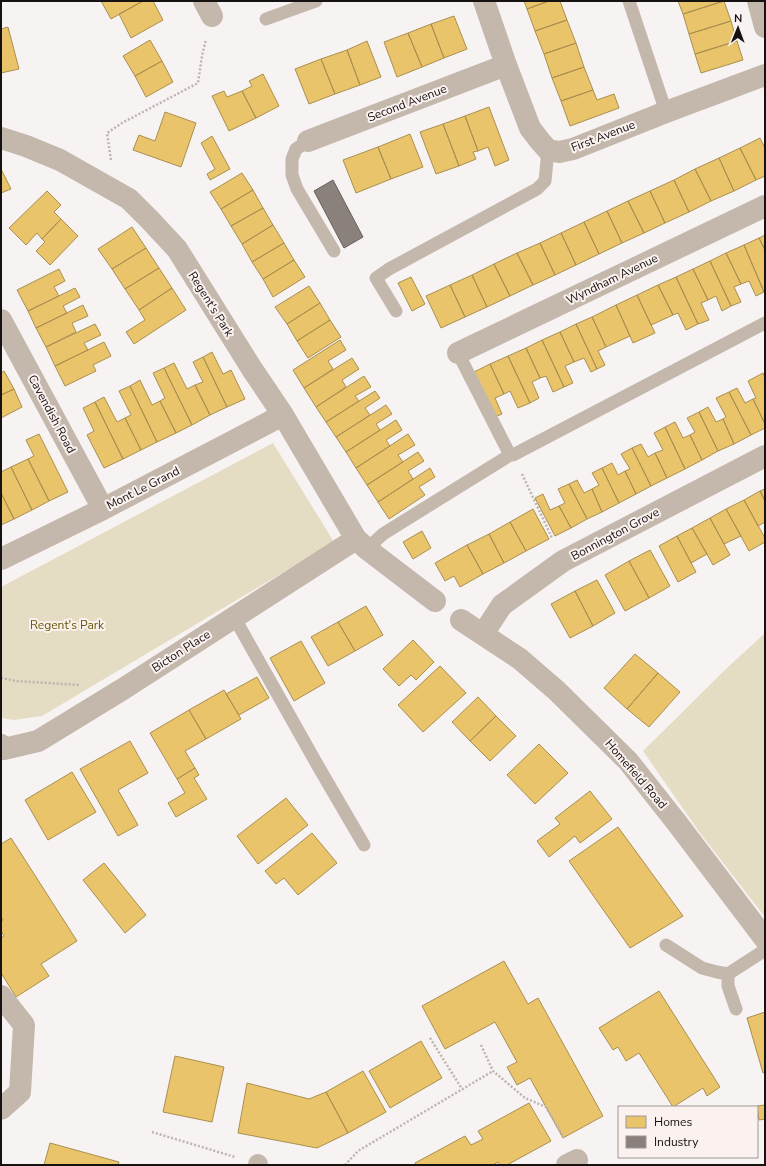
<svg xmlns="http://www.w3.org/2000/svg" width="766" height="1166" font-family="'Nunito Sans',sans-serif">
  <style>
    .green { fill: #e5dcc4 }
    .homes { fill: #e9c46a; stroke: #a98f4f }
    .industry { fill: #8a817c; stroke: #67605c }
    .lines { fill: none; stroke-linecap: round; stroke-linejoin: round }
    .path { stroke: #bcb4af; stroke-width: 2.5; stroke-dasharray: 2 2; stroke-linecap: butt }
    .service { stroke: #c4b8ad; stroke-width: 13 }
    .pedestrian { stroke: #c4b8ad; stroke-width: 20 }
    .minor { stroke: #c4b8ad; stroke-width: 22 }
    .labels { text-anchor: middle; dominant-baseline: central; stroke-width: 4; stroke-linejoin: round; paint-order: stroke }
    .street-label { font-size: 12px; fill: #151211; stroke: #fbf2f0 }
    .park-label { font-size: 12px; fill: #695603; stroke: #fbf2f0 }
  </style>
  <rect width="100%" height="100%" fill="#f8f3f3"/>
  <path class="green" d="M273 443 334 542 42 716 14 720 1 718V587Z
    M765 633V917L700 833 643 751 727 668Z"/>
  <path class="homes" d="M101 1H143L111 19Z
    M143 1H153L163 20 131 38 119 14Z
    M524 1H549L527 9Z
    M549 1H560L567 20 535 31 527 9Z
    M678 1H724L683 14Z
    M724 1 731 21 689 34 683 14Z
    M454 16 467 49 444 58 431 24Z
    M567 20 576 43 544 54 535 31Z
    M731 21 737 41 695 54 689 34Z
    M431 24 444 58 422 67 408 33Z
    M8 27 19 69 1 73V29Z
    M408 33 422 67 397 77 384 42Z
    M150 40 162 61 135 76 123 56Z
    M367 41 381 77 360 85 347 50Z
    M737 41 743 60 701 73 695 54Z
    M576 43 584 67 552 78 544 54Z
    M347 50 360 85 335 94 321 59Z
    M321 59 335 94 309 104 295 69Z
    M162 61 173 82 146 97 135 76Z
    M584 67 593 90 561 101 552 78Z
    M263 74 279 106 256 118 242 91 252 86 249 81Z
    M593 90 597 100 614 94 619 108 570 126 561 101Z
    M224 91 227 97 242 91 256 118 229 131 212 96Z
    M489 107 509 160 495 166 488 147 478 151 465 116Z
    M165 112 196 123 181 167 133 150 139 135 155 141Z
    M465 116 478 151 473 152 476 159 459 166 443 124Z
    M443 124 459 166 436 174 420 132Z
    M410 134 423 167 391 179 378 147Z
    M212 136 230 169 210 180 207 174 215 169 201 143Z
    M760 138 765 148V176L756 180 740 148Z
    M378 147 391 179 356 193 343 160Z
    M740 148 756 180 734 191 719 158Z
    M719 158 734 191 711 201 695 169Z
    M1 169 11 189 1 193Z
    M695 169 711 201 689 212 674 180Z
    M242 173 253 190 221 209 210 192Z
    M674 180 689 212 665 223 650 191Z
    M253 190 263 208 231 226 221 209Z
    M47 191 61 205 54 212 61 219 42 239 37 233 26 245 9 228Z
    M650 191 665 223 644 233 628 201Z
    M628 201 644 233 622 243 607 211Z
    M263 208 273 225 242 244 231 226Z
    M607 211 622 243 599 254 584 222Z
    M61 219 78 236 50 265 36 251 45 242 42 239Z
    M584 222 599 254 576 265 561 233Z
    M273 225 284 243 252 262 242 244Z
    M132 227 146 248 112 269 98 249Z
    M561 233 576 265 555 275 540 243Z
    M765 235V250L759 238Z
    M759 238 765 250V291L764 292 744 245Z
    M284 243 294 260 263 279 252 262Z
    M540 243 555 275 533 285 517 253Z
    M744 245 764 292 756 296 749 281 741 284 726 253Z
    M146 248 159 268 125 289 112 269Z
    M517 253 533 285 510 296 494 264Z
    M726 253 741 284 734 287 741 302 731 306 710 261Z
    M294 260 305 277 273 297 263 279Z
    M710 261 731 306 722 311 716 296 708 300 693 269Z
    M494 264 510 296 487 307 472 275Z
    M159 268 172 288 139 310 125 289Z
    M59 269 65 281 54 287 59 296 28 311 17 290Z
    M693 269 708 300 701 303 709 320 698 324 676 277Z
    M472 275 487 307 465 317 450 285Z
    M411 277 425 304 412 311 398 283Z
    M676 277 698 324 686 330 678 313 673 315 658 285Z
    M450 285 465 317 441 328 426 296Z
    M658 285 673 315 651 325 637 295Z
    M309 286 320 303 287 324 275 307Z
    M75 288 80 297 63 306 67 313 36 328 28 311Z
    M172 288 186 310 134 344 126 332 145 320 139 310Z
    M637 295 655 333 633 343 616 305Z
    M320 303 330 320 297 341 287 324Z
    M83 305 88 316 72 323 76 332 46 347 36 328Z
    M616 305 630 336 606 347 592 317Z
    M592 317 606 347 598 351 605 365 597 369 576 324Z
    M330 320 341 337 308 358 297 341Z
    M95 324 101 335 84 343 88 350 55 366 46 347Z
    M576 324 597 369 591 372 584 358 574 362 560 332Z
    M560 332 574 362 565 366 573 383 564 387 542 340Z
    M340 340 346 350 328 361 333 369 304 388 293 370Z
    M542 340 564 387 553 392 546 376 540 378 526 348Z
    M104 342 111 356 93 365 96 371 65 386 55 366Z
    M526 348 540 378 532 382 539 398 530 403 508 356Z
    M212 352 223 374 231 370 245 399 227 407 203 357Z
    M508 356 530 403 518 408 510 391 504 394 490 364Z
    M203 357 227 407 210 415 195 385 203 382 193 362Z
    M352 358 359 369 342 380 346 387 316 407 304 388Z
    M174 363 187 389 195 385 210 415 192 425 164 368Z
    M490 364 504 394 495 398 502 414 495 417 474 372Z
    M164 368 192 425 176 433 160 401 165 398 153 373Z
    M4 371 14 389 1 395V373Z
    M763 373 765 378V424L753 399 756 398 748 381Z
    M364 376 371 387 355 396 359 401 326 422 316 407Z
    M140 380 152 405 160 401 176 433 157 442 130 386Z
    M130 386 157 442 141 450 125 418 131 415 119 391Z
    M737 388 745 403 753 399 765 424V428L751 435 729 392Z
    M14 389 22 407 1 418V395Z
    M375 391 380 398 365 408 370 415 336 437 326 422Z
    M729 392 751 435 734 444 723 419 726 417 716 398Z
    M104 397 117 422 125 418 141 450 123 459 95 402Z
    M95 402 123 459 104 468 87 435 94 431 83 408Z
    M386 405 392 414 376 424 380 430 346 452 336 437Z
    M708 407 716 422 723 419 734 444 718 451 699 412Z
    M699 412 718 451 702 460 690 435 695 432 687 418Z
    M396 420 402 430 386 440 390 446 356 468 346 452Z
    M675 422 683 438 690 435 702 460 685 469 665 427Z
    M665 427 685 469 667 478 655 453 663 450 654 433Z
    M39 434 68 492 49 501 28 459 34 456 26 440Z
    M408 434 415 445 398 455 403 462 367 485 356 468Z
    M641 444 648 457 655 453 667 478 651 486 632 448Z
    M632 448 651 486 636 494 625 471 630 469 621 454Z
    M418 452 424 461 408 471 413 479 378 502 367 485Z
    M28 459 49 501 32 510 11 467Z
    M612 463 618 475 625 471 636 494 619 503 602 468Z
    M11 467 32 510 14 519 1 493V472Z
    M430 468 435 477 419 487 425 495 389 519 378 502Z
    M602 468 619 503 602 512 592 489 599 485 592 473Z
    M577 480 584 493 592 489 602 512 587 519 569 484Z
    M569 484 587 519 571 528 559 506 565 503 558 489Z
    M765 489V501L760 491Z
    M760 491 765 501V522L758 526 744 500Z
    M1 493 14 519 1 525Z
    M543 494 550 510 559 506 571 528 555 536 535 498Z
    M744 500 765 538V542L749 551 726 509Z
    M533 509 549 539 526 551 510 522Z
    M726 509 741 536 724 544 710 518Z
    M710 518 730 555 713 565 692 528Z
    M510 522 526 551 504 563 489 534Z
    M692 528 707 554 691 563 677 536Z
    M422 531 431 548 413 559 403 542Z
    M489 534 504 563 483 574 467 545Z
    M677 536 696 572 678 582 659 546Z
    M467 545 483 574 460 587 454 576 445 581 435 563Z
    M650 550 670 586 649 598 629 561Z
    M629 561 649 598 625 611 605 575Z
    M597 580 615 613 593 626 575 591Z
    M575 591 593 626 570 638 551 604Z
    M366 606 383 635 355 651 338 622Z
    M338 622 355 651 328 666 311 637Z
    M413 640 434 662 416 680 411 675 399 686 383 669Z
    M301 641 325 683 294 701 270 658Z
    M635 654 658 673 627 709 604 688Z
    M440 666 466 693 423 732 398 705Z
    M658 673 680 692 649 727 627 709Z
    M257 677 269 698 239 715 226 694Z
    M224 690 241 719 206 739 189 710Z
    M478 697 496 716 470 741 452 722Z
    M189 710 206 739 185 751 195 768 177 779 150 733Z
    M496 716 516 736 490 761 470 741Z
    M130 741 148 773 118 790 138 825 118 836 80 769Z
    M539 744 568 773 535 804 507 775Z
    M195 768 199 775 194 778 207 799 176 817 168 803 185 793 177 779Z
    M72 772 96 812 48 840 25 800Z
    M590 791 612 819 580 843 575 836 549 857 537 841 560 824 555 818Z
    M286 798 308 825 258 864 237 836Z
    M618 827 683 916 630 948 569 861Z
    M312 833 337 863 298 895 284 878 276 884 265 871Z
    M11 838 77 941 41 964 49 976 16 997 1 973V938L4 936 1 931V921L3 920 1 917V844Z
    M104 863 146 915 125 933 83 880Z
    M504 961 528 1004 538 998 603 1116 563 1138 530 1078 517 1085 507 1067 517 1062 495 1022 445 1049 422 1006Z
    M659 991 720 1087 707 1096 703 1088 673 1107 639 1053 626 1061 618 1047 613 1050 599 1028Z
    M765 1012V1072L763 1073 747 1018Z
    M421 1041 442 1078 390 1108 369 1071Z
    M175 1056 224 1067 212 1122 163 1112Z
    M363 1071 386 1112 348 1133 326 1092Z
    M247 1083 309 1099 326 1092 348 1133 317 1148 238 1133Z
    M529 1103 551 1141 507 1165H500L498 1162 493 1165H416L415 1163 465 1136 471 1145 483 1139 478 1131Z
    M765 1105V1119L759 1120 757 1106Z
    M50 1143 119 1162 118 1165H44Z"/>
  <path class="industry" d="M333 180 363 237 344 248 314 191Z"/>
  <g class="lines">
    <path class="path" d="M111 160 107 133 122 123 198 83 202 56 206 39
      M522 474 552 538
      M1 678 16 681 80 685
      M430 1038 462 1089
      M481 1045 493 1071 525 1098 546 1107 564 1138
      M152 1132 235 1157
      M345 1165 358 1151 493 1071"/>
    <path class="service" d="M629 1 666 112
      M266 19 316 1
      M308 141 296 149 292 159V175L297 189 334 251
      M396 311 376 278 389 269 537 189 545 181 548 150
      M458 353 510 455
      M367 549 383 534 510 455H513L765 323
      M234 617 318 766 364 845
      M666 945 702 968 717 972 728 974 765 950
      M728 974V986L736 1009"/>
    <path class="pedestrian" d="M258 1165V1164"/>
    <path class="minor" d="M204 1 212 16
      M484 1 506 65 530 128 540 141 548 150 559 152 573 149 666 112 765 75
      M758 1 765 27
      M1 138 26 146 60 160 129 199 150 220 177 249 252 369 283 415 356 539 367 549 435 601
      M308 141 506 65
      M1 320 103 509
      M458 353 765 206
      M1 559 103 509 283 415
      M461 620 520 659 557 691 628 761 677 823 765 939
      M483 634 502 605 563 561 765 456
      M1 745 4 749 38 741 123 689 356 539
      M1 996 24 1025 20 1092 1 1109
      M567 1165 577 1160"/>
  </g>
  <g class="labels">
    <g class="street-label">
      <text transform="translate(407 103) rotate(-21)">Second Avenue</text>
      <text transform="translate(603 136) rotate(-21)">First Avenue</text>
      <text transform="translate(612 279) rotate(-26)">Wyndham Avenue</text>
      <text transform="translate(211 304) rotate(58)">Regent's Park</text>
      <text transform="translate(52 414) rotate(62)">Cavendish Road</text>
      <text transform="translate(143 488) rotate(-27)">Mont Le Grand</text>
      <text transform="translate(615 534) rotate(-28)">Bonnington Grove</text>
      <text transform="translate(181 651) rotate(-33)">Bicton Place</text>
      <text transform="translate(636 774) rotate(49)">Homefield Road</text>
    </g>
    <g class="park-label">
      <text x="67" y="625">Regent's Park</text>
    </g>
  </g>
  <rect width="766" height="1166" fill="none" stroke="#151211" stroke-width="4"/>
  <rect x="618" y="1106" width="140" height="52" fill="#fbf2f0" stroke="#9f9897"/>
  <rect x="626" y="1116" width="20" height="12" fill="#e9c46a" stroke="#9f9897"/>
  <text x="654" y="1126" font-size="12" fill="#151211">Homes</text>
  <rect x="626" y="1136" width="20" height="12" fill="#8a817c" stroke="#9f9897"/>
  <text x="654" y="1146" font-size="12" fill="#151211">Industry</text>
  <g transform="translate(738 28) rotate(1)" stroke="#fbf2f0" stroke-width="3" paint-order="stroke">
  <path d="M0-3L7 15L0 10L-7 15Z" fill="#151211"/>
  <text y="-6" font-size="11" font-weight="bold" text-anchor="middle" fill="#151211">N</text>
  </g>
</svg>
